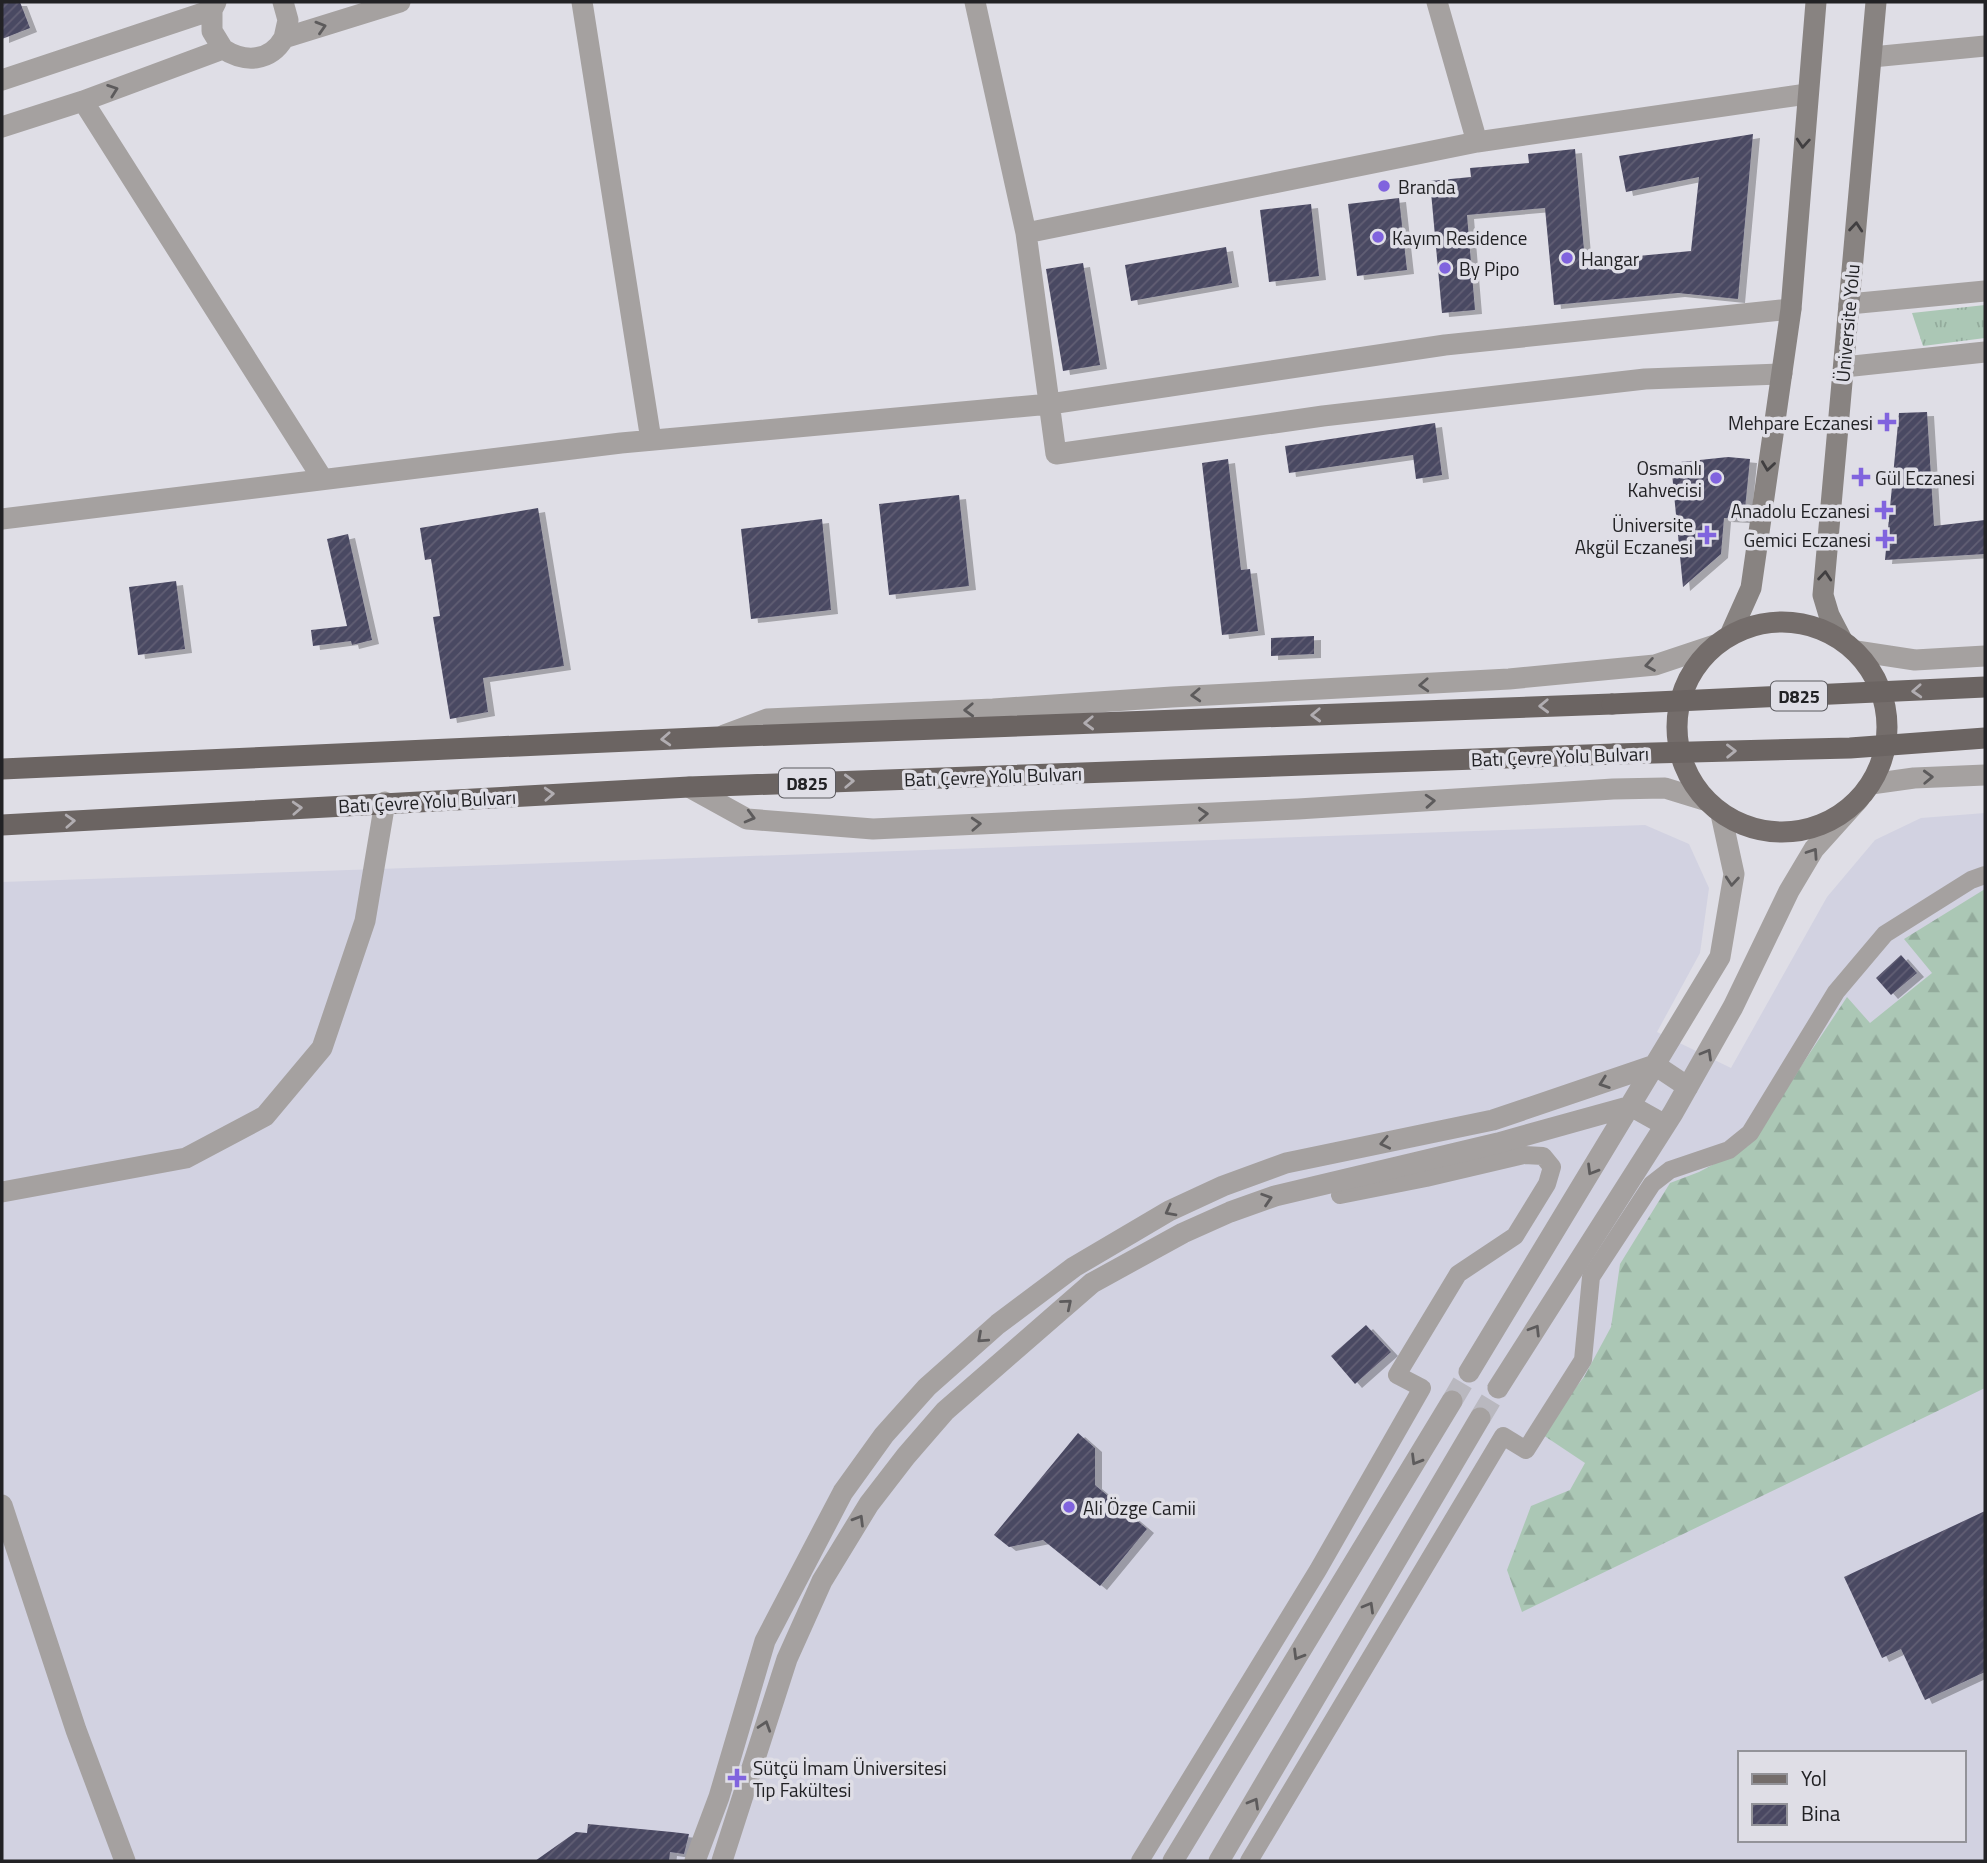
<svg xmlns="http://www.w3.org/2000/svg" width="1987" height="1863" font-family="'Titillium Web',sans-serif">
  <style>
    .built { fill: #d2d2e1; fill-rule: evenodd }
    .grass { fill: url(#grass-tufts) }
    .forest { fill: url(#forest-firs) }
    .building { fill: url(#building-hatch); filter: url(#shadow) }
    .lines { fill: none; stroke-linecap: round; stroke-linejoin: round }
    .tertiary-tunnel { stroke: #b9b8bf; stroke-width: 21; stroke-dasharray: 21 10; stroke-linecap: butt }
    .pedestrian { stroke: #a5a1a0; stroke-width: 18 }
    .minor { stroke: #a5a1a0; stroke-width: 21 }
    .tertiary { stroke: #a5a1a0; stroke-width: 21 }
    .secondary { stroke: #888381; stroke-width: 21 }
    .primary { stroke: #746d6b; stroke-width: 21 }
    .trunk { stroke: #6b6462; stroke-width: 21 }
    .trunk-bridge { stroke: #6b6462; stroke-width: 21 }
    .oneway { stroke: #5d5b5c }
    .oneway2 { stroke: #413f41 }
    .oneway3 { stroke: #b1adb1 }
    .poi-dot { fill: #8063de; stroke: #dfdee6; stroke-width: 2.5 }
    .labels { text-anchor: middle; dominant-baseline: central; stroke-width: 7; stroke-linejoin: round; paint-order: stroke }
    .shield { fill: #dfdee6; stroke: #5b5a5f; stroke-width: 2 }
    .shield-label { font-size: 18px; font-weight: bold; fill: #222225 }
    .poi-label { font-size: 19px; fill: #222225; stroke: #dfdee6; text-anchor: start }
    .street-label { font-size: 19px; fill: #222225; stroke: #dfdee6 }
  </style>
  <defs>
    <pattern id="grass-tufts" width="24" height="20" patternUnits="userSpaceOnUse" patternTransform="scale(1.75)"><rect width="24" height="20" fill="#abc7b5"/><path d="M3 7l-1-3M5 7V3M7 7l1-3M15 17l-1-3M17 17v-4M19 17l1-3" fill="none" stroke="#93ab9c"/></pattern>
    <pattern id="forest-firs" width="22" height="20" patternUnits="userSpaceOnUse" patternTransform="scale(1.75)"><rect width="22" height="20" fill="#abc7b5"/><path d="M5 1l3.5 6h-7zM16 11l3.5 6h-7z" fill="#93ab9c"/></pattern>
    <pattern id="building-hatch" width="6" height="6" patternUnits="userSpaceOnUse" patternTransform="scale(1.75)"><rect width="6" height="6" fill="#4a4862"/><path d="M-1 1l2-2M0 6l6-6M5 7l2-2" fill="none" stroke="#615f74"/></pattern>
    <filter id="shadow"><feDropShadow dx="7" dy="4" stdDeviation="0" flood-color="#0004"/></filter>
  </defs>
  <rect width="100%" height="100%" fill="#dfdee6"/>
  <path class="built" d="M1985 813V1861H2V882L1645 825 1689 844 1709 888 1700 953 1657 1032 1731 1068 1827 897 1875 840 1921 818ZM1740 1753H1964V1840H1740Z"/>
  <path class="grass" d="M1985 305V338L1923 346 1912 313Z"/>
  <path class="forest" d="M1985 889V1388L1522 1612 1507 1570 1531 1506 1570 1490 1585 1463 1540 1433 1584 1377 1611 1327 1620 1264 1670 1183 1699 1172 1748 1146 1847 997 1870 1023 1932 973 1904 939Z"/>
  <path class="building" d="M2 2H20L30 28 2 39Z
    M1753 134 1738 299 1678 293 1554 305 1545 208 1467 215 1475 310 1442 313 1430 181 1471 177 1470 168 1529 163 1528 154 1575 149 1585 261 1691 251 1699 177 1626 192 1619 156Z
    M1399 198 1407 270 1357 276 1348 204Z
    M1311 204 1319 276 1269 282 1260 210Z
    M1226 247 1232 283 1131 301 1125 265Z
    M1083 263 1100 365 1063 371 1046 269Z
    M1927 412 1934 526 1985 520V554L1885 560 1899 413Z
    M1435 423 1442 475 1416 479 1413 455 1289 473 1285 446Z
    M1728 457 1750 459 1744 519 1724 518 1721 554 1683 587 1671 463Z
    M1228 459 1241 570 1250 569 1258 631 1222 635 1202 463Z
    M959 495 969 586 889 595 879 504Z
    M538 508 564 666 483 678 488 712 450 719 433 617 440 616 431 559 425 560 420 528Z
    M822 519 831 610 751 619 741 529Z
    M348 534 372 640 352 645 351 641 313 646 311 630 347 626 327 539Z
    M176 581 185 649 138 655 129 587Z
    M1314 636V654L1271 656V638Z
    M1901 955 1917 973 1891 995 1876 978Z
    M1366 1325 1391 1352 1355 1384 1331 1356Z
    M1078 1433 1095 1448V1485L1147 1529 1100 1586 1043 1540 1009 1547 994 1535Z
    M1985 1511V1672L1925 1700 1901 1649 1882 1658 1844 1577Z
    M588 1824 672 1832 689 1834 684 1854 670 1852 669 1861H535L576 1832 587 1833Z"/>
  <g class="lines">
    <path class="tertiary-tunnel" d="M1452 1401 1469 1372
      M1480 1418 1498 1388"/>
    <path class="pedestrian" d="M1140 1861 1318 1570 1422 1388 1397 1375 1458 1274 1515 1236 1547 1184 1552 1167 1543 1156 1524 1155 1426 1178 1340 1195
      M1249 1861 1503 1436 1526 1450 1583 1360 1591 1277 1652 1184 1670 1170 1729 1150 1750 1133 1836 992 1885 934 1971 880 1985 875"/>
    <path class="minor" d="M283 2 288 20 284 38
      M582 2 651 440
      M975 2 1026 233 1056 454 1323 416 1645 379 1782 374
      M1437 2 1477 142
      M212 10V31L223 49
      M1872 57 1985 46
      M2 80 212 10 216 2
      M83 101 322 478
      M2 127 83 101 223 49C245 63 270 62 284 38L400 2
      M1026 233 1477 142 1807 94
      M1849 304 1985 291
      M1844 367 1985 352
      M2 519 621 443 1050 404 1445 345 1791 309
      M2 1192 186 1158 265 1116 322 1048 365 921 385 802
      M2 1505 76 1730 125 1861"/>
    <path class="tertiary" d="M1856 651 1915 660 1985 656
      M724 735 767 719 993 709 1172 697 1509 679 1655 665 1715 645
      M1871 784 1914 778 1985 775
      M689 787 747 819 873 829 1298 809 1613 789 1665 788 1704 800
      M1469 1372 1720 957 1734 874 1721 814
      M1498 1388 1673 1113 1733 1007 1789 891 1814 849 1859 799
      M695 1861 719 1797 765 1641 843 1492 884 1435 927 1387 998 1324 1074 1267 1169 1211 1223 1186 1286 1163 1493 1120 1655 1065 1688 1087
      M722 1861 787 1659 822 1581 869 1504 906 1456 945 1411 1092 1283 1183 1233 1230 1212 1275 1196 1498 1143 1631 1106 1665 1125
      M1173 1861 1452 1401
      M1219 1861 1480 1418"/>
    <path class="secondary" d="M1730 635 1751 588 1791 309 1816 2
      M1842 640 1829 615 1823 595 1876 2"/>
    <path class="primary" d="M1677 727a105 105 0 1 1 210 0a105 105 0 1 1-210 0Z"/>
    <path class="trunk" d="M2 769 718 737 1612 704
      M2 825 689 787 1614 754"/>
    <path class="trunk-bridge" d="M1612 704 1985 687
      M1614 754 1850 748 1985 738"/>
  </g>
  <defs><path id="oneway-chevron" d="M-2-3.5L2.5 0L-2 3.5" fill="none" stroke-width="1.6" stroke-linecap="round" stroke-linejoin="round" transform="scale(1.75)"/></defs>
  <g class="oneway">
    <use href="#oneway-chevron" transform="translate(321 27) rotate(-17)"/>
    <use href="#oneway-chevron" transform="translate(113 90) rotate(-20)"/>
    <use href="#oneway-chevron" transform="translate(1650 665) rotate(170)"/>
    <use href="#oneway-chevron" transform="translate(1424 685) rotate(177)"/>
    <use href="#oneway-chevron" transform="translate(1196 695) rotate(177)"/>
    <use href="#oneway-chevron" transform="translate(969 710) rotate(178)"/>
    <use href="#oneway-chevron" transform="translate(1928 777) rotate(-2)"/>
    <use href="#oneway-chevron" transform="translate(1430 801) rotate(-4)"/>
    <use href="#oneway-chevron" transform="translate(1203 814) rotate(-3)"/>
    <use href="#oneway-chevron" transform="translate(750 817) rotate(15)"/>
    <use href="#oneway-chevron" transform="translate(976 824) rotate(-3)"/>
    <use href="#oneway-chevron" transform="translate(1813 853) rotate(-56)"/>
    <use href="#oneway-chevron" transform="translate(1732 881) rotate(95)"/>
    <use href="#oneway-chevron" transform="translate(1707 1054) rotate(-60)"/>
    <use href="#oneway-chevron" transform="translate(1604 1083) rotate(161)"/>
    <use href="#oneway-chevron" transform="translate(1385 1143) rotate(168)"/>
    <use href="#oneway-chevron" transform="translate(1592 1170) rotate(121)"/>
    <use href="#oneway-chevron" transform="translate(1267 1199) rotate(-18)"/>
    <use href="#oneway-chevron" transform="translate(1170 1211) rotate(152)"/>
    <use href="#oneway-chevron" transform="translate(1067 1304) rotate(-40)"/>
    <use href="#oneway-chevron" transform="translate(1535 1330) rotate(-58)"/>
    <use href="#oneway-chevron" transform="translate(982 1338) rotate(138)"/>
    <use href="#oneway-chevron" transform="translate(1416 1460) rotate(121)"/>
    <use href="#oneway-chevron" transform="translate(859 1520) rotate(-59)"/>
    <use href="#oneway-chevron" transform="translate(1369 1607) rotate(-60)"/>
    <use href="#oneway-chevron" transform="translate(1298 1655) rotate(121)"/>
    <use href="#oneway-chevron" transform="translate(765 1726) rotate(-72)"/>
    <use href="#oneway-chevron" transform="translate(1254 1803) rotate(-60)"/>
  </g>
  <g class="oneway2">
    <use href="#oneway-chevron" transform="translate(1803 143) rotate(94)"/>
    <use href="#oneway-chevron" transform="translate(1856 227) rotate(-85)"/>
    <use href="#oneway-chevron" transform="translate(1768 466) rotate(98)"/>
    <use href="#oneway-chevron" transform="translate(1825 576) rotate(-85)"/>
  </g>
  <g class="oneway3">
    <use href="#oneway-chevron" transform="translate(1917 691) rotate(177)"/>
    <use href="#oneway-chevron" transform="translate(1544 706) rotate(178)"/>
    <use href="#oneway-chevron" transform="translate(1316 715) rotate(178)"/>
    <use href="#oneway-chevron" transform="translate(1089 723) rotate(178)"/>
    <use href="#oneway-chevron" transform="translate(666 739) rotate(177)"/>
    <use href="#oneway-chevron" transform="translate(1731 751) rotate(-1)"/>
    <use href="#oneway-chevron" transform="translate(849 781) rotate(-2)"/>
    <use href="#oneway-chevron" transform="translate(549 794) rotate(-3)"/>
    <use href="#oneway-chevron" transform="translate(297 808) rotate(-3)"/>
    <use href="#oneway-chevron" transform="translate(70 821) rotate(-3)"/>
  </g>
  <g class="poi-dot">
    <circle cx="1384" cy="186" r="7"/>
    <circle cx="1378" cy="237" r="7"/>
    <circle cx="1567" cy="258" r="7"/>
    <circle cx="1445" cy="268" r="7"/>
    <path d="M1883.5 411.5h7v7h7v7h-7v7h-7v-7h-7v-7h7z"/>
    <path d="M1857.5 466.5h7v7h7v7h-7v7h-7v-7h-7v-7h7z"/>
    <circle cx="1716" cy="478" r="7"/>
    <path d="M1880.5 499.5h7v7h7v7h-7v7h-7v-7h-7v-7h7z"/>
    <path d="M1703.5 524.5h7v7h7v7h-7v7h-7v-7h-7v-7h7z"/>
    <path d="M1881.5 528.5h7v7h7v7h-7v7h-7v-7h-7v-7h7z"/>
    <circle cx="1069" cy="1507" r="7"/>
    <path d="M733.5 1767.5h7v7h7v7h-7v7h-7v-7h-7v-7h7z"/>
  </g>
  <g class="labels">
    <g class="shield">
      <rect x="1771" y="681.5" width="56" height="29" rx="5"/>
      <rect x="779" y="768.5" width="56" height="29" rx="5"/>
    </g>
    <g class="shield-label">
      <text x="1799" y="696">D825</text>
      <text x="807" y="783">D825</text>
    </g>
    <g class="poi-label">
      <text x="1398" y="186">Branda</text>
      <text x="1392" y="237">Kayım Residence</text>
      <text x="1581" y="258">Hangar</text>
      <text x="1459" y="268">By Pipo</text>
      <text x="1873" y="422" text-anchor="end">Mehpare Eczanesi</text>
      <text x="1702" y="467" text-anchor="end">Osmanlı<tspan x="1702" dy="22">Kahvecisi</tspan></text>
      <text x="1875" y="477">Gül Eczanesi</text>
      <text x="1870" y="510" text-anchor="end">Anadolu Eczanesi</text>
      <text x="1693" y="524" text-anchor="end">Üniversite<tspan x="1693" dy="22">Akgül Eczanesi</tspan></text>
      <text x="1871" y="539" text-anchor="end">Gemici Eczanesi</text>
      <text x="1083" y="1507">Ali Özge Camii</text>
      <text x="753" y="1767">Sütçü İmam Üniversitesi<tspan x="753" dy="22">Tıp Fakültesi</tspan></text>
    </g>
    <g class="street-label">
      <text transform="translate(1847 323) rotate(-85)">Üniversite Yolu</text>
      <text transform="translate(1560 756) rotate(-2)">Batı Çevre Yolu Bulvarı</text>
      <text transform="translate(993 776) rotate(-2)">Batı Çevre Yolu Bulvarı</text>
      <text transform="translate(427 801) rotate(-3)">Batı Çevre Yolu Bulvarı</text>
    </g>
  </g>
  <rect width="1987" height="1863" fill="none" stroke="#222225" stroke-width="7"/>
  <rect x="1738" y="1751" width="228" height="91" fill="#dfdee6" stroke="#939399" stroke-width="2"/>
  <rect x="1752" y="1774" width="35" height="10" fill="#746d6b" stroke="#939399" stroke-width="2"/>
  <text x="1801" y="1786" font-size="21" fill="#222225">Yol</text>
  <rect x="1752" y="1804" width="35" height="21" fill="url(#building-hatch)" stroke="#939399" stroke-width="2"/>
  <text x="1801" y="1821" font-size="21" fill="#222225">Bina</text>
</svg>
